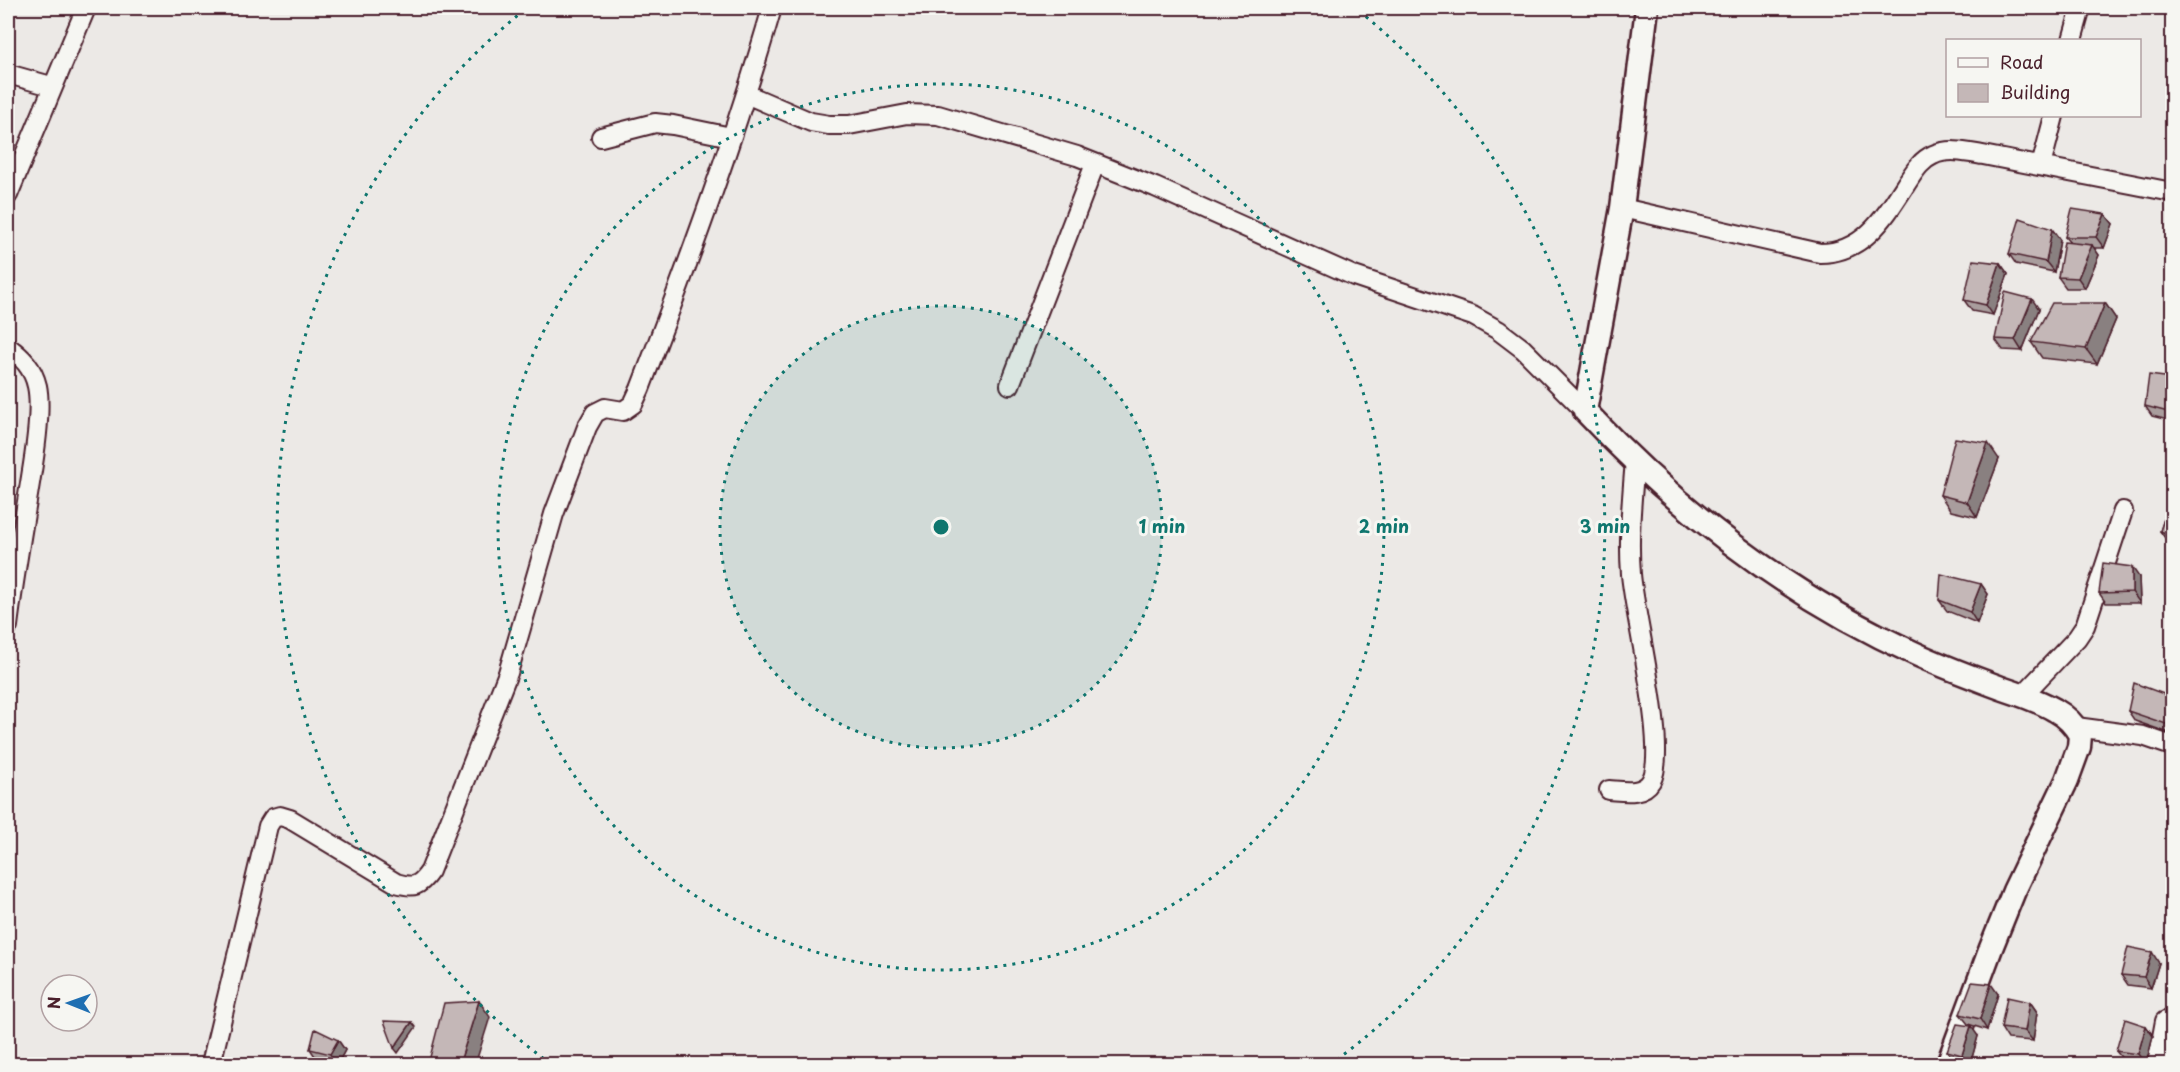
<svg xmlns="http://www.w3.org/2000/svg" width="2180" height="1072" font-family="'Playpen Sans',sans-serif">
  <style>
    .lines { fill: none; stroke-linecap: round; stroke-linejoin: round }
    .minor-casing { stroke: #4a1f2b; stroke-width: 22 }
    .tertiary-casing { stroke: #4a1f2b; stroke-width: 27 }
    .minor { stroke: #f6f6f2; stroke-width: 18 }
    .tertiary { stroke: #f6f6f2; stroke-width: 22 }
    .wall { fill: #a99d9d; stroke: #4a1f2b; stroke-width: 1.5 }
    .shaded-wall { fill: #898080; stroke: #4a1f2b; stroke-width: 1.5 }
    .building { fill: #c4b7b7; stroke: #4a1f2b; stroke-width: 1.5 }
    .ring { fill: none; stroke: #0f766e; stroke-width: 3; stroke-dasharray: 3 6 }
    .centre { fill: #0f766e; stroke: #f6f6f2; stroke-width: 3 }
    .ring-label { font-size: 18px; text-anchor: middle; font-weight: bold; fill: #0f766e; stroke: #f6f6f2; stroke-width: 6; stroke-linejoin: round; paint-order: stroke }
  </style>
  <rect width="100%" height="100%" fill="#ece9e6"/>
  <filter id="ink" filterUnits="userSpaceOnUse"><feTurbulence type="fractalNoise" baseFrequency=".0167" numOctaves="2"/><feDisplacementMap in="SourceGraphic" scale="12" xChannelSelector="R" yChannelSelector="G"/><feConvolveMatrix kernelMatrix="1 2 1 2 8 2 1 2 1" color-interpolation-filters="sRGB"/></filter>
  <g filter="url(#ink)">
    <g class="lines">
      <defs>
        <path id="minor" d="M2072 40 2081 8
          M8 74 51 86
          M746 94 811 122 829 125H849L907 114 938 115 1077 156 1155 187 1354 276 1473 316 1498 330 1523 349 1585 411
          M601 137 655 123 673 125 731 137
          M2041 166 2054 116
          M8 195 86 8
          M1622 208 1820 253C1865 253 1886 215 1908 181 1914 172 1921 160 1933 155 1948 148 1966 152 1983 155L2172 192
          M8 347C22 357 33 368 37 386 42 409 35 453 31 477 23 527 14 576 8 626
          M1010 385 1095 164
          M2022 696 2077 638 2085 626 2123 511
          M2076 727 2143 736 2172 746
          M1609 790C1623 791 1643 795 1651 781 1669 751 1634 615 1631 574 1628 536 1632 498 1635 460
          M211 1064 268 826 273 818 280 816 290 819 396 883C414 888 419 887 430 871L508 673 554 514 587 427 595 413 605 408 623 411 633 404 640 389C688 264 735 137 772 8
          M2157 1064 2165 1021"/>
        <path id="tertiary" d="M1647 8 1622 208 1585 411C1679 511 1790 597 1916 654 1944 667 1972 677 2001 688 2019 694 2038 700 2055 710 2066 716 2074 724 2080 735L2079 747 2067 780 2014 891 1991 948 1948 1064"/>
      </defs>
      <use href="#minor" class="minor-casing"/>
      <use href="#tertiary" class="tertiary-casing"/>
      <use href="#minor" class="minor"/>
      <use href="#tertiary" class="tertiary"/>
    </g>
    <path class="wall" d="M2105 214 2113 224 2104 248H2094L2099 255 2085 288H2066L2058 277 2070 243 2065 237Z
      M2052 229 2060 240 2054 272 2016 264 2009 254Z
      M2000 263 2008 274 1993 315 1972 311 1964 300Z
      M2105 303 2116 319 2097 364 2042 358 2031 342Z
      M2039 309 2022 351 2003 350 1995 339Z
      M2172 364V421L2152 416 2145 406 2170 378 2168 374Z
      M1999 459 1977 517 1951 511 1940 495Z
      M2172 495V543L2168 542 2160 531Z
      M2139 577 2140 603H2106L2099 593Z
      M1981 584 1988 594 1977 623 1947 611 1939 600Z
      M2172 697V734L2135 721 2128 711Z
      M2159 963 2151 988 2128 985 2121 975Z
      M1998 994 1987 1030 1968 1024 1960 1014Z
      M2030 1002 2037 1012 2033 1041 2008 1039 2001 1028Z
      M2146 1026 2153 1036 2146 1065 2124 1061 2116 1051Z
      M1978 1036 1970 1065H1965L1955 1061 1947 1051Z
      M338 1040 345 1050 337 1065 317 1059 310 1049Z"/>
    <path class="shaded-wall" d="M2105 214 2113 224 2104 248 2096 237Z
      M2052 229 2060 240 2054 272 2046 262Z
      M2092 245 2099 255 2085 288 2078 278Z
      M2000 263 2008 274 1993 315 1986 305Z
      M2032 299 2039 309 2022 351 2015 340Z
      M2105 303 2116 319 2097 364 2086 349Z
      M1988 443 1999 459 1977 517 1967 502Z
      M2132 567 2139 577 2140 603 2132 592Z
      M1981 584 1988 594 1977 623 1970 612Z
      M2152 952 2159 963 2151 988 2144 977Z
      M1991 984 1998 994 1987 1030 1980 1019Z
      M479 1001 490 1017 475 1065H459Z
      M2030 1002 2037 1012 2033 1041 2025 1031Z
      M412 1022 416 1027 398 1053 394 1048Z
      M1971 1026 1978 1036 1970 1065H1969L1962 1055Z
      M2146 1026 2153 1036 2146 1065 2138 1054Z
      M338 1040 345 1050 337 1065 330 1054Z"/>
    <path class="building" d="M2072 209 2105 214 2096 237H2065Z
      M2020 218 2052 229 2046 262 2009 254Z
      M2064 242 2092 245 2078 278 2058 277Z
      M1973 260 2000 263 1986 305 1964 300Z
      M2005 292 2032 299 2015 340 1995 339Z
      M2052 303H2105L2086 349 2031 342Z
      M2172 364V376L2168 374Z
      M2149 375 2172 378V413L2145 406Z
      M1955 438 1988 443 1967 502 1940 495Z
      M2172 495V535L2160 531Z
      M2103 563 2132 567V592L2099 593Z
      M1941 574 1981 584 1970 612 1939 600Z
      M2134 683 2172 697V726L2128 711Z
      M2128 947 2152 952 2144 977 2121 975Z
      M1972 982 1991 984 1980 1019 1960 1014Z
      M2007 997 2030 1002 2025 1031 2001 1028Z
      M479 1001 459 1065H428L444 1003Z
      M2125 1019 2146 1026 2138 1054 2116 1051Z
      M384 1021 412 1022 394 1048Z
      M1957 1024 1971 1026 1962 1055 1947 1051Z
      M315 1029 338 1040 330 1054 310 1049Z"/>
  </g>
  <circle cx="941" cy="527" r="221" fill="#0f766e" fill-opacity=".12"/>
  <g class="ring">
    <circle cx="941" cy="527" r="221"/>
    <circle cx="941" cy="527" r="443"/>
    <path d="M551 1064A664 664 0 0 1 523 11M1359 11A664 664 0 0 1 1331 1064"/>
  </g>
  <circle cx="941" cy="527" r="9" class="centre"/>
  <g class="ring-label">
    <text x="1162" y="533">1 min</text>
    <text x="1384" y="533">2 min</text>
    <text x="1605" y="533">3 min</text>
  </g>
  <rect width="2180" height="1072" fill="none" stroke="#f6f6f2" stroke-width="30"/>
  <rect x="15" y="15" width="2150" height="1042" fill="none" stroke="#4a1f2b" stroke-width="2" filter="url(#ink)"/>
  <rect x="1946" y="39" width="195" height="78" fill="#f6f6f2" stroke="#b1a0a2" stroke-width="1.5"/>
  <rect x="1958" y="58" width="30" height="9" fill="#f6f6f2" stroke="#b1a0a2" stroke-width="1.5"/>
  <text x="2000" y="69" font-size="18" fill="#4a1f2b">Road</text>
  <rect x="1958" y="84" width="30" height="18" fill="#c4b7b7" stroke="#b1a0a2" stroke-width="1.5"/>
  <text x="2000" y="99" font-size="18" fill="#4a1f2b">Building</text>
  <g transform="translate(69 1003) rotate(271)"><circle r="28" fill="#f6f6f2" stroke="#b1a0a2" stroke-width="1.5"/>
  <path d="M0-4.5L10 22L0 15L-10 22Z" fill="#1f6fb2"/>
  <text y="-9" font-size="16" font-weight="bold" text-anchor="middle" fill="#4a1f2b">N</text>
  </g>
</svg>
